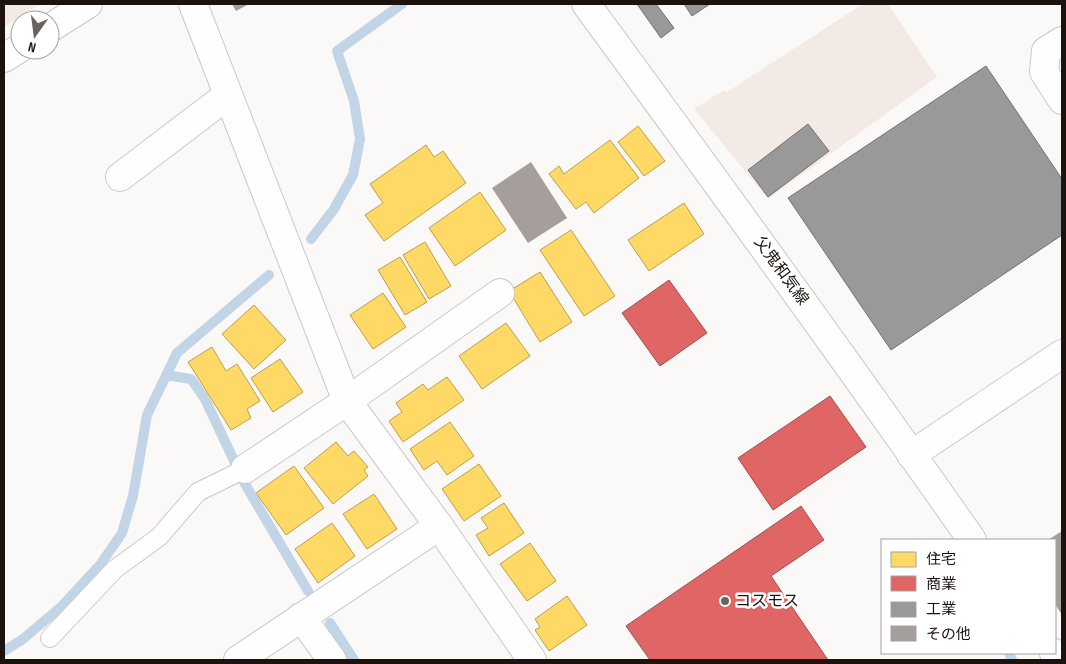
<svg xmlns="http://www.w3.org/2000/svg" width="1066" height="664" font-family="'Sofia Sans Condensed','Noto Sans JP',sans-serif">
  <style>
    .built { fill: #f3eae5 }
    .homes { fill: #ffd966; stroke: #bb9e4c }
    .shops { fill: #e06666; stroke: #a54d4c }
    .industry { fill: #999; stroke: #747170 }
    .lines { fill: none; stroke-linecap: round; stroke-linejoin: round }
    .stream { stroke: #c2d5e6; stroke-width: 10 }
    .building { fill: #a59e9a }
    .service-casing { stroke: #cdc7c4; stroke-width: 20 }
    .minor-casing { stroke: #cdc7c4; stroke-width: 30 }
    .tertiary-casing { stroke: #cdc7c4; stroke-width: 30 }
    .secondary-casing { stroke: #cdc7c4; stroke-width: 30 }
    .service { stroke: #fefefe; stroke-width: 18 }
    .minor { stroke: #fefefe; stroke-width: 28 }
    .tertiary { stroke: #fefefe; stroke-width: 28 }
    .secondary { stroke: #fefefe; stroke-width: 28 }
    .poi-dot { fill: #6a6460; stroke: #fff; stroke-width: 2 }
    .labels { text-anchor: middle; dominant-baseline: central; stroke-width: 5; stroke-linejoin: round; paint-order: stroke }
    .street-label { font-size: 16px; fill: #1c130f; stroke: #fff }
    .poi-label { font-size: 16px; fill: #1c130f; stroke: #fff; text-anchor: start }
  </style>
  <rect width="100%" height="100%" fill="#fbf9f7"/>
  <path class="built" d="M4 4H40L4 27Z
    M863 4H888L937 77 768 199 694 109 724 90 727 92Z"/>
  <path class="homes" d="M638 126 665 161 644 176 618 142Z
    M610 140 639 178 594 213 586 202 576 209 549 174 559 166 564 174Z
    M426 145 434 157 443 151 466 183 384 241 365 215 383 203 370 184Z
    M480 192 506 230 455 266 429 228Z
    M684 203 704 234 649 271 628 240Z
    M571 230 615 296 584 316 540 250Z
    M425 242 451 286 429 299 403 255Z
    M400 257 427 302 405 315 378 270Z
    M540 272 572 322 540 342 509 291Z
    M383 293 406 327 373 349 350 315Z
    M254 305 286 340 254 369 222 334Z
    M506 323 530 356 482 389 459 356Z
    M212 347 226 371 237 364 260 401 247 409 251 418 231 430 188 362Z
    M280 359 303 392 273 412 251 378Z
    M447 377 464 400 403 442 389 421 402 412 396 403 423 384 428 390Z
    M450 422 474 456 447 475 437 461 424 470 410 449Z
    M336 442 348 456 354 451 368 467 364 470 368 476 333 504 304 468Z
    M479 464 501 496 464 521 442 489Z
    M294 466 324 508 286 535 256 493Z
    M374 494 397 529 367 549 343 514Z
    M504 503 524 533 489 556 476 535 488 528 481 518Z
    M332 523 355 556 318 583 295 549Z
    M530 543 556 581 527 601 500 564Z
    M567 596 587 625 549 651 535 630 540 627 535 619Z"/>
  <path class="shops" d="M669 280 707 333 660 366 622 313Z
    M830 396 866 447 773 510 738 458Z
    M801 506 824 540 771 576 828 660H650L626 626Z"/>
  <path class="industry" d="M637 4H656L674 28 661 38Z
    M684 4H710L692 16Z
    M986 66 1062 179V235L891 350 788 198Z
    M808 124 829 151 768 197 748 170Z"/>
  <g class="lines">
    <path class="stream" d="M311 239 334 209 353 175 360 139 354 101 337 51 402 4
      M166 375 191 379 205 399 245 484 308 591
      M330 623 354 660
      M4 651 23 639 62 606 100 565 122 533 133 496 147 415 177 353 269 275
      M1009 653 1012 660"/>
  </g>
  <path class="building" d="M232 4H249L236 11Z
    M531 162 567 218 528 243 492 188Z
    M1062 531V615L1055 604V540H1048Z"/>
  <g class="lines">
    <defs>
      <path id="service" d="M50 638 115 569 159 537 198 492 245 469"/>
      <path id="minor" d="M50 28 88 4
        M1062 41 1046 51 1044 72 1062 100
        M4 58 20 48
        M120 177 228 95
        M911 455 1062 354
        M245 469 347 401 500 293
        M439 526 532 660
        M301 617 332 660"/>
      <path id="tertiary" d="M193 4 347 401 439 526 238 660"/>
      <path id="secondary" d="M586 4C716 181 846 360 972 540
        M1054 653 1060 660"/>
    </defs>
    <use href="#service" class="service-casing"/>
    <use href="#minor" class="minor-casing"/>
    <use href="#tertiary" class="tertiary-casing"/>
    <use href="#secondary" class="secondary-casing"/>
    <use href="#service" class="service"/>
    <use href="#minor" class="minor"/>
    <use href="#tertiary" class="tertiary"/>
    <use href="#secondary" class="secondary"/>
  </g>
  <circle class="poi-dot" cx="725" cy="601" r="5"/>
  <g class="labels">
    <g class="street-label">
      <text transform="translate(781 271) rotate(54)">父鬼和気線</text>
    </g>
    <g class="poi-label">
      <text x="735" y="601">コスモス</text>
    </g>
  </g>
  <rect width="1066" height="664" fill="none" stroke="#1c130f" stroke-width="10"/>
  <rect x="881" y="539" width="175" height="115" fill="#ffffff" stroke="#a4a19f"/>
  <rect x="891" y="552" width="25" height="15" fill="#ffd966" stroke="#a4a19f"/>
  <text x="926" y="564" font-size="15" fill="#1c130f">住宅</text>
  <rect x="891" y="576" width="25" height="15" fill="#e06666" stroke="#a4a19f"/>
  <text x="926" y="589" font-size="15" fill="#1c130f">商業</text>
  <rect x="891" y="602" width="25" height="15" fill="#999999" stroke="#a4a19f"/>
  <text x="926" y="614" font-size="15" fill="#1c130f">工業</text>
  <rect x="891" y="626" width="25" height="15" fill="#a59e9a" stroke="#a4a19f"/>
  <text x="926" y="639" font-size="15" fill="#1c130f">その他</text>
  <g transform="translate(35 35) rotate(194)"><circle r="24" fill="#ffffff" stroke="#a4a19f"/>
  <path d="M0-4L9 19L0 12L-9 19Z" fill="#6a6460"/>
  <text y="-8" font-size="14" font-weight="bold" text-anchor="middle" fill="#1c130f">N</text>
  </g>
</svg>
